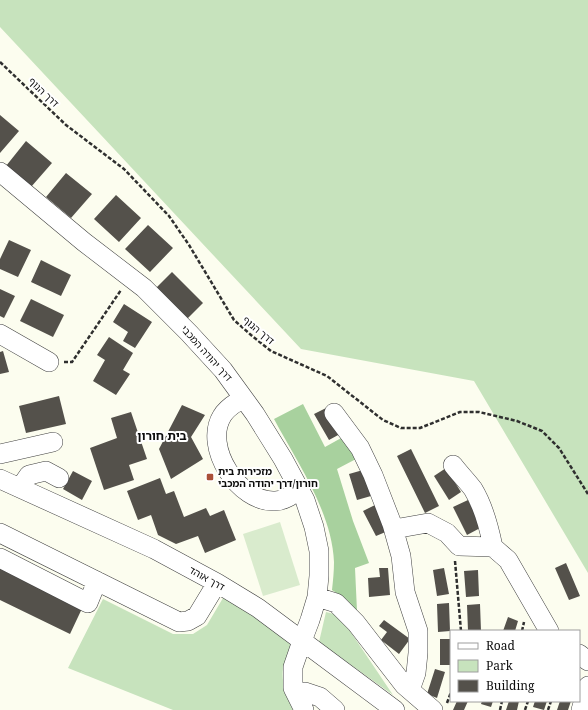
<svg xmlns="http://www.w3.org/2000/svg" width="588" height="710" font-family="'Noto Serif','Noto Sans Hebrew',serif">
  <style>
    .green { fill: #c7e3bd }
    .forest { fill: #a8d19e }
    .pitch { fill: #d9ebcd }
    .building { fill: #54514b }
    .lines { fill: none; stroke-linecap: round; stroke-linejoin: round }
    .minor-casing { stroke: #404040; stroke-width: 20 }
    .path { stroke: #2f2f2f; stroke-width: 2.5; stroke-dasharray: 4 2; stroke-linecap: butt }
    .minor { stroke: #fff; stroke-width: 19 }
    .poi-dot { fill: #aa5038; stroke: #fff; stroke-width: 1.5 }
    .labels { text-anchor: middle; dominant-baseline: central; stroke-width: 4; stroke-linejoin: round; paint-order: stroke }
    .street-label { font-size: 10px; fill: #0d0d0d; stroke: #fff }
    .poi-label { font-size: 10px; font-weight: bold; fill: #0d0d0d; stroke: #fff; text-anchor: start }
    .quarter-label { font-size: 12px; font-weight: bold; fill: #0d0d0d; stroke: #fff }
  </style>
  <rect width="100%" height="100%" fill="#fcfdef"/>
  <path class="green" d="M0 0H588V573L474 381 301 349 0 27Z
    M223 598 247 611 292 645C290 652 285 661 283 669 281 682 287 698 293 710H173L68 668 103 599 173 634H193L207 625Z
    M326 612 334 614 350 631 393 695 319 642Z"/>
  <path class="forest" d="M303 404 325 447 343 437 356 459 337 469 353 521 369 563 355 568 357 611 347 600 332 590C333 581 334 571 334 562 332 512 297 462 274 419Z"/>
  <path class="pitch" d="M280 522 300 585 263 596 243 534Z"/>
  <path class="building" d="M0 115 19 131 0 153Z
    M26 141 52 163 31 187 6 166Z
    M66 173 92 194 71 218 46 197Z
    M116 195 141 218 119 242 94 219Z
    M148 225 173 248 150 272 125 249Z
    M9 240 31 250 18 277 0 269V259Z
    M41 260 71 275 61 296 31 282Z
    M172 272 203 303 187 319 156 288Z
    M0 289 15 296 4 318 0 316Z
    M31 299 64 315 53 337 20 321Z
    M124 304 152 322 135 348 123 341 128 332 113 322Z
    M109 337 133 353 123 370 130 374 116 395 93 381 105 360 97 355Z
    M3 351 9 372 0 374V352Z
    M59 396 66 424 26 433 19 406Z
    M182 405 205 415 191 437 203 459 171 479 159 449Z
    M326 408 340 434 329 440 314 414Z
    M131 412 147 459 129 465 134 480 104 490 90 448 117 438 111 418Z
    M411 449 439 506 425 513 397 456Z
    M446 468 461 492 449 500 434 476Z
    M363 470 371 496 357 500 349 474Z
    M73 471 92 481 82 500 63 489Z
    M160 478 166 494 174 491 184 517 206 508 210 516 224 510 236 540 205 553 198 536 176 544 158 535 151 515 138 520 127 491Z
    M468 500 482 527 467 535 453 507Z
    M375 505 388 531 376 536 363 511Z
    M0 558 86 600 70 634 0 600Z
    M566 563 580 596 569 600 555 568Z
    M379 568H388L390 595 369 597 368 578 380 577Z
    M444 568 449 594 437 596 433 570Z
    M478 570 479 596 466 597 464 571Z
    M449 603 450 631 438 632 437 604Z
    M480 604 481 631H468L467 605Z
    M508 617 518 621 515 631H503Z
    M384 620 410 639 399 654 381 640 387 632 379 626Z
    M440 639H451V665H440Z
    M435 669 445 672 437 698 427 694Z
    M457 701H468L464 710H453Z
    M482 701H493L491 707 481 704Z
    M509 701H519L517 710H506Z
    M535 701H547L544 710 533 707Z
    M560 701H571L568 710H557Z"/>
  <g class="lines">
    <defs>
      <path id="minor" d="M0 172 84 242 144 288 189 333 223 370 255 414 283 459 305 500 314 527 319 551V576L317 597 310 620 302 641 293 667V688L304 710
        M0 334 49 362
        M243 398C236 403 227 407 222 416 203 447 239 503 275 501 284 501 292 495 299 490
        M334 413 360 448 373 475 392 524 401 556 405 592 418 631V653L416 673 410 690
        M0 454 53 442
        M453 465C459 473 467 481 473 489 484 507 489 527 493 547
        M0 479 154 549 217 583 258 608 395 710
        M20 488 29 475 46 471 59 478
        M394 529 428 523 447 533 459 546 493 547 508 560 549 631
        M0 533 179 622 188 621 197 616 217 583
        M0 558 88 603 97 581
        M317 597 336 603 356 623 404 685 433 710
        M579 654 588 661
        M297 696 305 692 320 697 335 710
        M581 710 588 686"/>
    </defs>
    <use href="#minor" class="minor-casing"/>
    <path class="path" d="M0 62 66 125 124 169 169 216 189 245 234 320 251 335 271 351 327 376 383 420 401 428H420L460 412H479L517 421 542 431 559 448 588 494
      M64 362H72L121 290
      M455 561 461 631
      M522 631 524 622
      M447 703 451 692
      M500 710 502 701
      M525 710 528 701
      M548 710 551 701"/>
    <use href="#minor" class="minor"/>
  </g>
  <rect class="poi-dot" x="206" y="473" width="8" height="8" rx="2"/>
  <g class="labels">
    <g class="street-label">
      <text transform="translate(44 92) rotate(44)">דרך הנוף</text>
      <text transform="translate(259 330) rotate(40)">דרך הנוף</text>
      <text transform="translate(207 353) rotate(48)">דרך יהודה המכבי</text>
      <text transform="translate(207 578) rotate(29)">דרך אוהד</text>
    </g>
    <g class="poi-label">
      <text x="218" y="471">מזכירות בית<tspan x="218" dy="12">חורון/דרך יהודה המכבי</tspan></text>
    </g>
    <g class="quarter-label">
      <text x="162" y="435">בית חורון</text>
    </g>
  </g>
  <rect x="450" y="630" width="130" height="72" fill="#ffffff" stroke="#9e9e9e"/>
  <rect x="458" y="643" width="20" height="6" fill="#ffffff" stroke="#9e9e9e"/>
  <text x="486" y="650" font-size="12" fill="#0d0d0d">Road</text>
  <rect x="458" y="660" width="20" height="12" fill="#c7e3bd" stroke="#9e9e9e"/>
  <text x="486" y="670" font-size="12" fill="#0d0d0d">Park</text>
  <rect x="458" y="680" width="20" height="12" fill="#54514b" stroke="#9e9e9e"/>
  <text x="486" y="690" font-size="12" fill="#0d0d0d">Building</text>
</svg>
